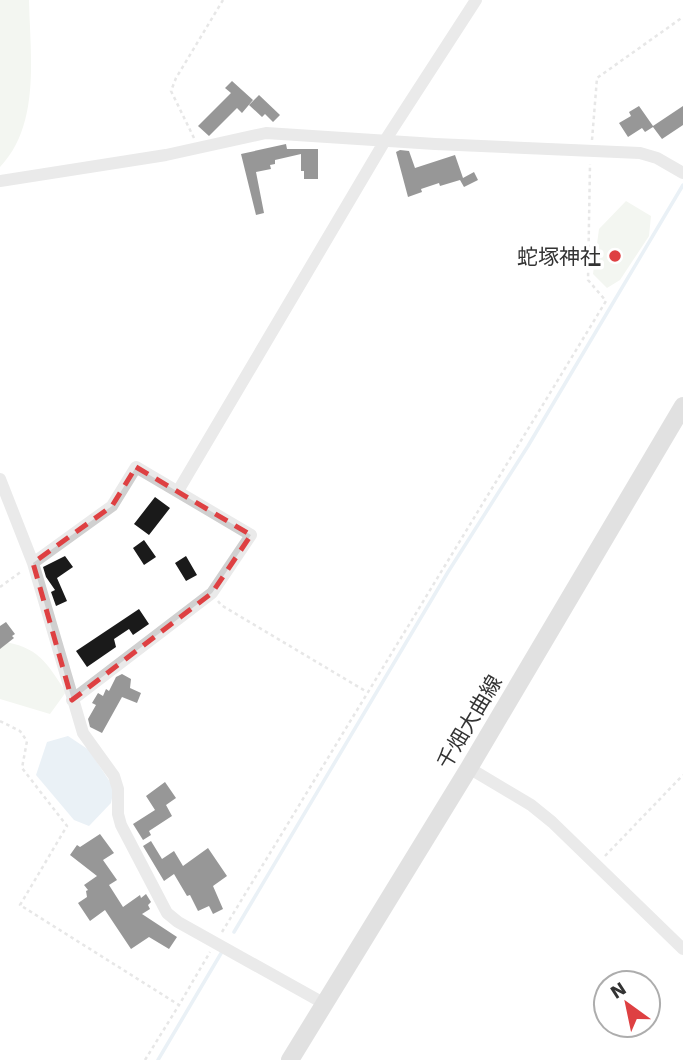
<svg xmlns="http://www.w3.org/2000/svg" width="683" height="1060" font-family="'Work Sans','Noto Sans JP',sans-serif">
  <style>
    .green { fill: #e5ebdf }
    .water { fill: #d0dfec }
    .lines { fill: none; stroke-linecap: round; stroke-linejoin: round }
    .stream { stroke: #d0dfec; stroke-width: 3.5 }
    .building { fill: #1a1a1a }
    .path { stroke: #cacaca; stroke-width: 2.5; stroke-dasharray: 3.5 3.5; stroke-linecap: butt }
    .minor { stroke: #d0d0d0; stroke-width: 12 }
    .secondary { stroke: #bdbdbd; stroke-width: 18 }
    .marked { fill: none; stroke: #de4042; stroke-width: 5; stroke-dasharray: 14 9; stroke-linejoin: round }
    .poi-dot { fill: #de4042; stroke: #fff; stroke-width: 2.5 }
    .labels { text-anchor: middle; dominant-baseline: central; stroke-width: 7; stroke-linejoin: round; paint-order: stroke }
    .poi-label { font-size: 21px; fill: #333; stroke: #fff; text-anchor: end }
    .street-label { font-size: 21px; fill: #333; stroke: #fff }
  </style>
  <rect width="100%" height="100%" fill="#fff"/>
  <path class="green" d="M0 0H29C30 54 41 124 0 167Z
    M626 201 651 216 649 236 620 280 607 288 593 274 599 229Z
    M0 641C39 647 46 662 66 692L50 714 0 699Z"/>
  <path class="water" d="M68 736 89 750 114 788 111 803 89 826 74 820 36 775 47 742Z"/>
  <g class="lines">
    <path class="stream" d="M234 932 448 572 528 446 683 185
      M158 1060 223 950"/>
  </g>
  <path class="building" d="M232 81 253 100 242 113 237 108 209 136 198 126 231 93 225 88Z
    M259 95 280 115 273 122 265 114 262 117 249 105Z
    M639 106 653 126 683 106V125L662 139 653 127 645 132 642 128 628 137 619 123 631 116 629 112Z
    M286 144 287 149H318V179H304V171H301V154L275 160V164L270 165 271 169 256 172 264 213 256 215 241 154Z
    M400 150 409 151 415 168 455 155 463 178 474 172 478 180 464 187 460 180 440 186 439 183 421 189 422 192 408 197 396 152Z
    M155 497 170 508 149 535 134 524Z
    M144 540 156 557 144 565 133 548Z
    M65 556 73 567 57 578 67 601 56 606 51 592 55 590 46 577 43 567Z
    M186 556 197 575 186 581 175 563Z
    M139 609 149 624 133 635 129 629 114 639 116 647 87 667 76 651Z
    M6 622 15 634 12 636 14 638 0 649V626Z
    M122 674 131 679 130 688 141 693 137 703 122 697 102 733 90 727 88 719 96 705 92 703 98 693 103 696 106 689 109 691 116 677Z
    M165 782 176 798 166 805 172 816 149 831 151 835 143 840 133 824 155 810 146 796Z
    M100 834 114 853 103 860 117 880 109 885 123 907 140 895 141 898 146 894 151 902 148 905 150 909 142 914 177 937 169 949 149 937 131 949 105 910 90 921 78 903 87 897 86 891 88 890 84 885 97 876 70 855 77 845 80 847Z
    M151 841 162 859 174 851 183 866 208 848 227 876 213 886 223 909 213 914 209 906 198 911 190 895 187 896 174 874 164 881 143 846Z"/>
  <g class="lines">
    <path class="path" d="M194 138 171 91 176 78 223 0
      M592 140 597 78 683 17
      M0 587 22 571
      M218 601 221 605 367 692
      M0 721 20 731 27 741 22 768 67 826 20 905 179 1005 210 952
      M605 856 683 775
      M222 932 606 301 588 280 590 164
      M145 1060 179 1005"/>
    <path class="minor" d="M0 181 166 155 266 133 435 144 640 153 657 158 683 173
      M0 479 33 563 83 733 114 776 118 789V814L121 825 167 913 178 922 325 1004
      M178 491 386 139 476 0
      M33 563 112 506 136 467 251 535 212 593 72 700
      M469 768 531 805 552 822 683 949"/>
    <path class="secondary" d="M290 1060 469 768 683 406"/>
  </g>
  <path d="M0 0H683V1060H0ZM136 467 251 535 212 593 72 700 33 563 112 506Z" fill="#fff" fill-opacity=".55" fill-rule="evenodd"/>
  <path class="marked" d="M136 467 251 535 212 593 72 700 33 563 112 506Z"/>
  <circle class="poi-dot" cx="615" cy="256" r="7"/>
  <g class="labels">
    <g class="poi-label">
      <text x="601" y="256">蛇塚神社</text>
    </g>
    <g class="street-label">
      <text transform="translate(469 722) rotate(-59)">千畑大曲線</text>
    </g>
  </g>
  <g transform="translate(627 1004) rotate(327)"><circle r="33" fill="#ffffff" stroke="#adadad" stroke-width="2"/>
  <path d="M0-5L12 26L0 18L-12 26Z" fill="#de4042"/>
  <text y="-10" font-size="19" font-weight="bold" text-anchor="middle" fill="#333333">N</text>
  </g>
</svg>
